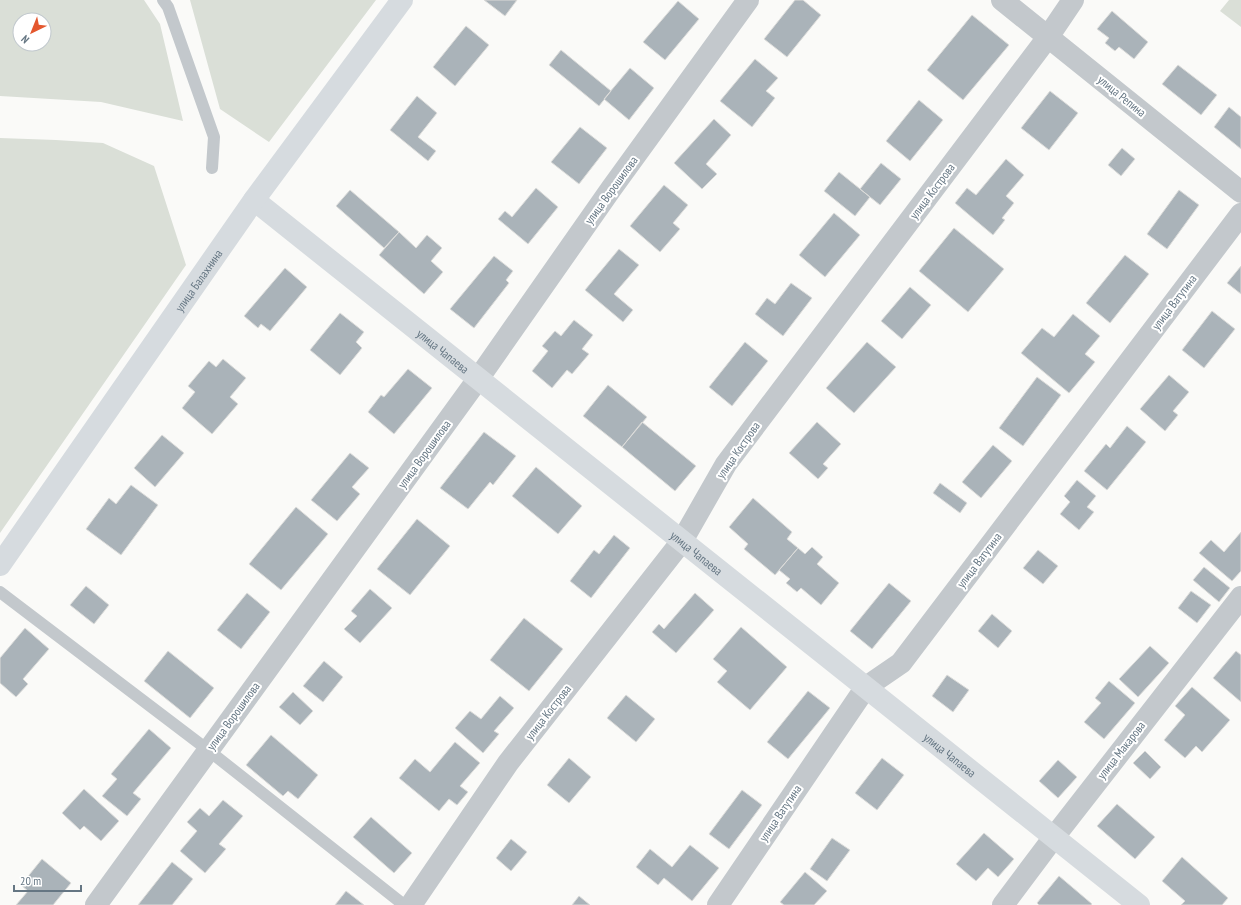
<svg xmlns="http://www.w3.org/2000/svg" width="1241" height="905" font-family="'PT Sans Narrow',sans-serif">
  <style>
    .green { fill: #dadfd7; fill-rule: evenodd }
    .building { fill: #aab3b9; stroke: #dcdcda }
    .lines { fill: none; stroke-linecap: round; stroke-linejoin: round }
    .lane { stroke: #c3c8cc; stroke-width: 12 }
    .street { stroke: #c3c8cc; stroke-width: 22 }
    .secondary { stroke: #d6dbdf; stroke-width: 22 }
    .labels { text-anchor: middle; dominant-baseline: central; stroke-width: 4; stroke-linejoin: round; paint-order: stroke }
    .street-label { font-size: 12px; fill: #657683; stroke: #fff }
  </style>
  <rect width="100%" height="100%" fill="#fafaf8"/>
  <path class="green" d="M0 0H144L160 24 183 121 101 102 0 96ZM20 20H44V44H20Z
    M190 0H376L269 142 220 109Z
    M1229 0H1241V27L1220 11Z
    M0 138 56 140 103 143 154 166 186 265 0 533Z"/>
  <path class="building" d="M484 0H517L505 16Z
    M795 0H803L821 15 787 57 764 39Z
    M678 1 699 19 665 60 643 42Z
    M1112 11 1148 42 1134 59 1119 47 1115 51 1105 43 1109 38 1097 29Z
    M972 15 1009 45 963 100 927 70Z
    M466 26 489 45 455 86 433 67Z
    M561 50 611 91 599 106 549 65Z
    M755 59 778 78 766 91 775 98 752 127 720 101Z
    M1178 65 1217 95 1201 115 1162 84Z
    M630 68 654 88 629 120 604 99Z
    M1050 91 1078 113 1049 150 1021 128Z
    M417 96 437 113 418 137 436 151 428 161 390 130Z
    M919 100 943 120 910 161 886 141Z
    M1229 107 1241 117V149L1214 127Z
    M714 119 731 135 706 164 717 174 702 189 674 163Z
    M580 127 607 148 579 184 551 162Z
    M1122 148 1135 159 1121 176 1108 165Z
    M1006 159 1024 175 1006 196 1014 203 1002 218 1005 220 993 235 955 203 967 188 976 195Z
    M881 163 901 179 880 205 860 189Z
    M839 172 870 197 855 216 824 191Z
    M664 185 688 205 673 223 680 229 660 252 630 226Z
    M536 188 558 207 528 244 498 219 505 211 512 217Z
    M350 190 399 232 384 248 336 206Z
    M1179 190 1199 205 1167 249 1147 234Z
    M834 213 860 235 825 277 799 255Z
    M954 228 1004 269 968 312 919 271Z
    M399 232 416 248 427 235 442 248 431 261 443 272 424 294 379 255Z
    M619 249 639 265 614 294 633 310 623 322 585 290Z
    M1125 255 1149 274 1110 323 1086 303Z
    M494 256 513 271 506 280 509 283 474 328 450 309Z
    M1241 266V294L1227 283Z
    M285 268 307 287 270 331 261 324 258 328 244 316Z
    M791 283 812 298 783 336 755 314 767 298 775 304Z
    M910 287 931 305 902 339 881 321Z
    M1212 311 1235 329 1204 368 1182 350Z
    M340 313 364 332 356 342 362 348 340 375 310 350Z
    M1073 314 1100 336 1085 354 1095 362 1069 393 1021 353 1042 328 1054 337Z
    M574 320 593 335 582 349 589 354 572 374 567 370 552 388 532 371 548 351 542 346 555 331 561 336Z
    M745 342 768 361 732 406 709 387Z
    M867 342 896 367 854 413 826 388Z
    M223 359 246 378 230 397 238 404 212 434 182 408 195 392 188 386 209 361 216 367Z
    M408 369 432 388 394 434 368 412 381 395 384 397Z
    M1169 375 1189 392 1173 411 1178 415 1165 431 1140 409Z
    M1037 377 1061 395 1023 446 999 428Z
    M608 385 647 417 622 447 583 416Z
    M642 422 696 466 675 491 622 447Z
    M817 422 841 444 823 464 828 468 818 479 789 453Z
    M1127 426 1146 442 1107 490 1084 471 1106 444 1110 448Z
    M484 432 516 456 493 485 490 482 468 509 440 488Z
    M162 435 184 453 155 487 134 468Z
    M993 445 1012 461 981 498 962 482Z
    M350 453 369 468 352 487 360 494 337 521 311 500Z
    M536 467 582 506 558 534 512 496Z
    M1077 480 1096 496 1087 507 1094 512 1079 530 1060 514 1070 502 1064 496Z
    M940 483 967 503 960 513 933 493Z
    M131 485 158 505 121 555 86 529 109 498 116 504Z
    M753 498 792 532 787 539 798 548 775 575 744 549 748 544 729 527Z
    M296 507 328 534 281 590 249 564Z
    M417 519 450 546 410 595 377 569Z
    M1241 532V571L1232 581 1199 553 1211 540 1224 552Z
    M614 535 630 548 591 598 570 581 594 550 599 554Z
    M812 547 823 557 817 564 839 583 821 605 801 588 797 592 786 583 790 579 779 570 798 548 805 554Z
    M1038 550 1058 566 1043 584 1023 568Z
    M1204 567 1230 588 1219 602 1193 580Z
    M889 583 911 601 872 649 850 631Z
    M86 586 109 605 94 624 70 605Z
    M370 589 392 608 360 643 344 629 357 616 351 611Z
    M1191 591 1211 605 1197 623 1178 608Z
    M247 593 270 612 241 649 217 630Z
    M695 593 714 610 676 653 652 632 659 624 664 629Z
    M992 614 1012 631 998 648 978 631Z
    M524 618 563 649 529 691 490 660Z
    M741 627 787 667 750 710 717 682 727 671 713 659Z
    M25 628 49 649 23 679 28 684 16 697 0 683V658Z
    M1150 646 1169 663 1138 697 1119 679Z
    M168 651 214 688 190 718 144 681Z
    M1236 651 1241 655V702L1213 678Z
    M324 661 343 677 323 702 303 686Z
    M947 675 969 690 953 712 932 696Z
    M1109 681 1135 703 1104 739 1084 722 1101 703 1095 698Z
    M1192 687 1230 720 1202 752 1196 746 1185 758 1164 740 1185 715 1175 706Z
    M808 691 830 708 788 759 767 742Z
    M293 692 313 711 300 725 279 707Z
    M626 695 655 719 636 742 607 718Z
    M500 696 514 708 494 731 499 734 483 753 455 728 470 711 481 719Z
    M149 729 171 748 133 793 141 799 127 816 102 796 117 779 111 774Z
    M271 735 318 775 298 799 288 791 283 796 246 765Z
    M455 742 480 763 460 786 468 792 457 805 449 799 439 811 399 778 415 759 430 772Z
    M1145 751 1161 767 1150 779 1133 763Z
    M569 758 591 777 569 803 547 785Z
    M882 758 904 775 877 810 855 793Z
    M1058 760 1077 777 1058 798 1039 781Z
    M84 789 119 821 101 841 84 826 80 830 62 813Z
    M742 790 762 805 729 849 709 834Z
    M223 800 243 816 219 844 226 849 205 873 180 851 197 831 187 822 200 808 209 816Z
    M1117 804 1155 837 1135 859 1097 826Z
    M371 817 412 853 394 873 353 837Z
    M984 833 1014 859 998 877 988 868 976 881 956 864Z
    M832 838 850 850 827 881 810 869Z
    M511 839 527 852 511 871 496 858Z
    M690 845 719 868 692 901 664 878 658 885 636 867 650 849 672 867Z
    M1182 857 1228 898 1222 905H1181L1185 901 1162 881Z
    M42 859 71 883 53 905H16L28 891 21 885Z
    M172 862 193 879 172 905H138Z
    M805 872 827 891 814 905H784L780 902Z
    M1059 876 1092 904 1091 905H1039L1037 903Z
    M346 891 364 905H335Z
    M579 896 590 905H572Z"/>
  <g class="lines">
    <path class="lane" d="M163 0 168 7 214 137 212 168
      M0 592 208 750 404 905"/>
    <path class="street" d="M1002 0 1241 192
      M96 905 478 379 611 189 748 0
      M411 905 508 763 682 541 726 464 1048 37 1073 0
      M718 905 866 687 901 663 1241 214
      M1003 905 1054 837 1241 597"/>
    <g class="secondary">
      <path id="s1" d="M254 200 1139 905"/>
      <path id="s2" d="M0 565 254 200 402 0"/>
    </g>
  </g>
  <g class="labels">
    <g class="street-label">
      <text transform="translate(1122 96) rotate(39)">улица Репина</text>
      <text transform="translate(611 190) rotate(-54)">улица Ворошилова</text>
      <text transform="translate(932 191) rotate(-53)">улица Кострова</text>
      <text stroke="none"><textPath href="#s2" startOffset="347">улица Балахнина</textPath></text>
      <text transform="translate(1174 302) rotate(-53)">улица Ватутина</text>
      <text stroke="none"><textPath href="#s1" startOffset="242">улица Чапаева</textPath></text>
      <text transform="translate(738 450) rotate(-55)">улица Кострова</text>
      <text transform="translate(424 454) rotate(-54)">улица Ворошилова</text>
      <text stroke="none"><textPath href="#s1" startOffset="566">улица Чапаева</textPath></text>
      <text transform="translate(979 560) rotate(-53)">улица Ватутина</text>
      <text transform="translate(548 712) rotate(-52)">улица Кострова</text>
      <text transform="translate(233 716) rotate(-54)">улица Ворошилова</text>
      <text transform="translate(1121 750) rotate(-52)">улица Макарова</text>
      <text stroke="none"><textPath href="#s1" startOffset="890">улица Чапаева</textPath></text>
      <text transform="translate(780 813) rotate(-56)">улица Ватутина</text>
    </g>
  </g>
  <g transform="translate(32 32) rotate(223)"><circle r="19" fill="#ffffff" stroke="#c1c8cd"/>
  <path d="M0-3L7 15L0 10L-7 15Z" fill="#e4572e"/>
  <text y="-6" font-size="11" font-weight="bold" text-anchor="middle" fill="#657683">N</text>
  </g>
  <path d="M14 885v6h67v-6" fill="none" stroke="#657683" stroke-width="2"/>
  <text x="20" y="885" font-size="12" fill="#657683" stroke="#ffffff" stroke-width="3" paint-order="stroke">20 m</text>
</svg>
